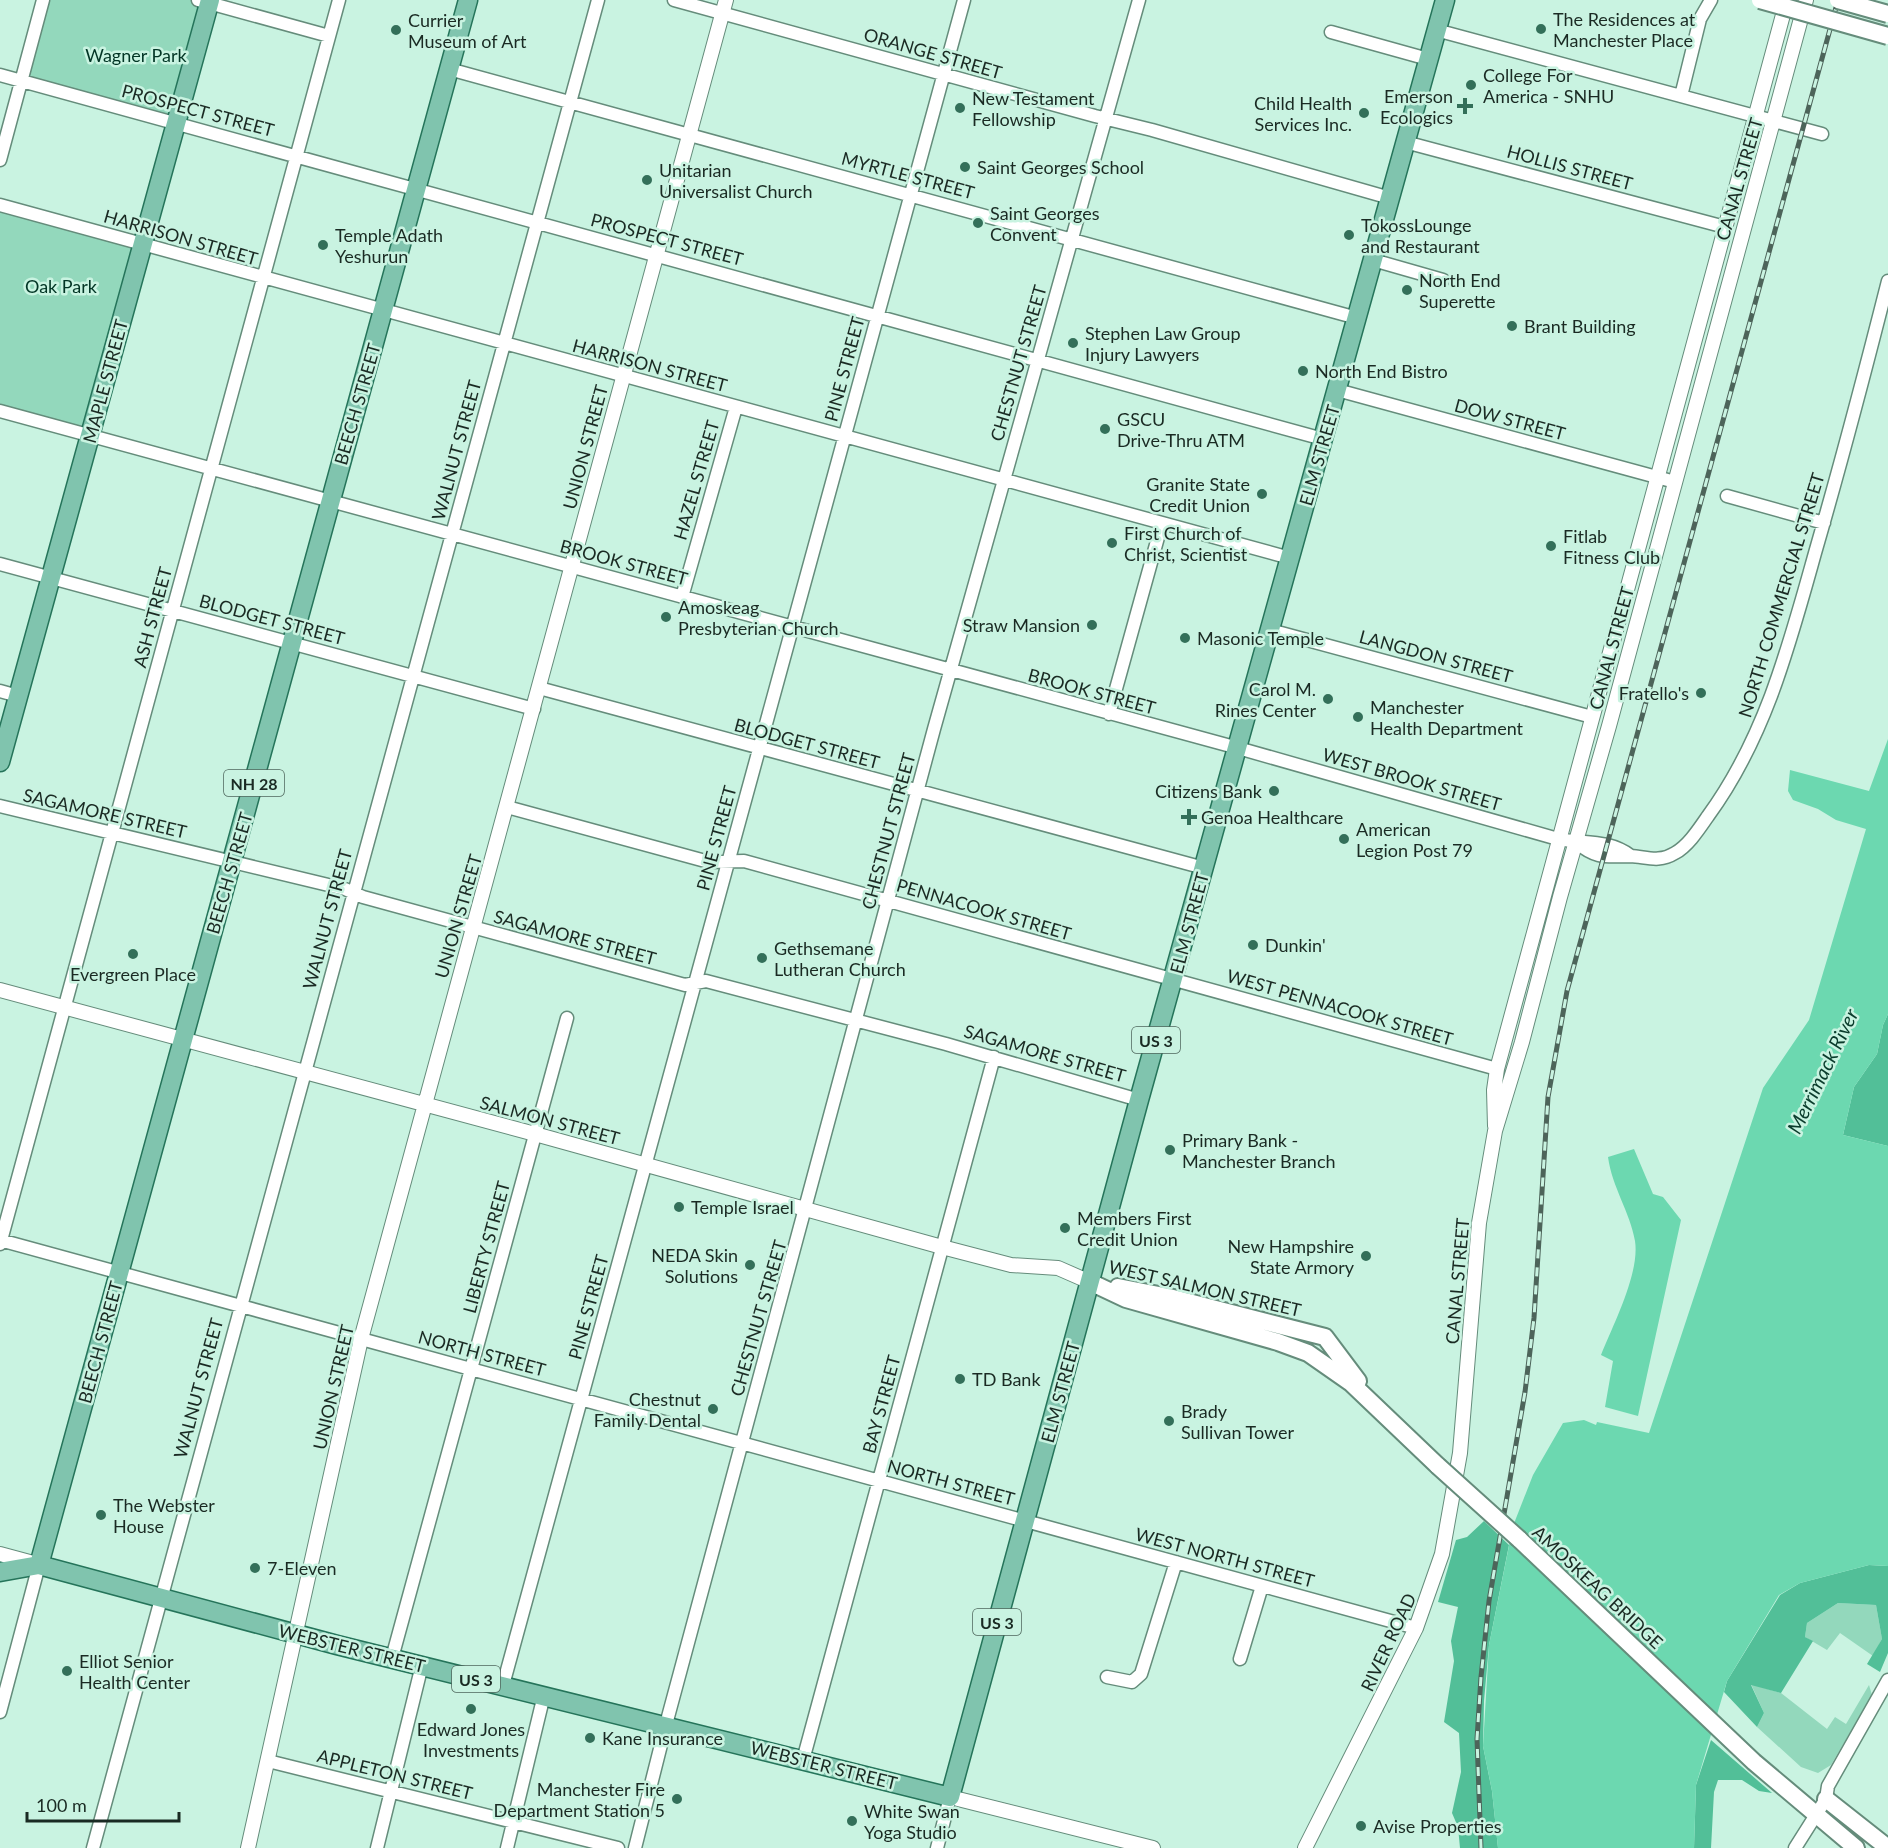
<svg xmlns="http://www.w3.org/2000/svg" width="1888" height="1848" font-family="Lato,sans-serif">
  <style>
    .green { fill: #93d8bc }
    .forest { fill: #52bf98 }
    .water { fill: #6cd8b0 }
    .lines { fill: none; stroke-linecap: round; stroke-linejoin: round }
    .minor-casing { stroke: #658c7b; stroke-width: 15 }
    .tertiary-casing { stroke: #658c7b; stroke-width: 16 }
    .secondary-casing { stroke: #658c7b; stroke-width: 20 }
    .primary-casing { stroke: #25745a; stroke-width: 21 }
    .minor { stroke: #fff; stroke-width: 12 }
    .tertiary { stroke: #fff; stroke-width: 14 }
    .secondary { stroke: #fff; stroke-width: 16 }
    .primary { stroke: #80c4ae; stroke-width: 18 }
    .rail-casing { stroke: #4d645a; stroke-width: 5 }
    .rail { stroke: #c9f3e1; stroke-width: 3; stroke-dasharray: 9; stroke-linecap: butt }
    .secondary-bridge-casing { stroke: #658c7b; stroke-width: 20; stroke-linecap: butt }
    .secondary-bridge { stroke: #fff; stroke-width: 16 }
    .poi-dot { fill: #336f59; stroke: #c9f3e1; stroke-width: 2 }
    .labels { text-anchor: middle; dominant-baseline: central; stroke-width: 5; stroke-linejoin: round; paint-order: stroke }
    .shield { fill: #c9f3e1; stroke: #4e665c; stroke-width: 1.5 }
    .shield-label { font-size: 16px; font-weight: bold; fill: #1a2a23 }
    .poi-label { font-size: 18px; fill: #1a2a23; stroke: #c9f3e1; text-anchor: start }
    .street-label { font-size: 18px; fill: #1a2a23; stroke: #c9f3e1 }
    .park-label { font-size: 18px; fill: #023525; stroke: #c9f3e1 }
    .water-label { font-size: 20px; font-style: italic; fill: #0a3c2c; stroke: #c9f3e1 }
  </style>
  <rect width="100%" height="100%" fill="#c9f3e1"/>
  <path class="green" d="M43 0H198L209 3 176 123 21 81Z
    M0 206 135 242 91 436 0 411Z
    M1838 1603 1876 1605 1882 1639 1873 1656 1840 1633 1827 1650 1805 1637 1807 1623Z
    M1751 1684 1781 1693 1827 1729 1835 1717 1846 1724 1869 1685 1872 1695 1831 1765 1818 1773 1801 1767 1757 1727 1764 1713Z"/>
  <path class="forest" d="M1888 1014V1146L1843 1135 1854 1087 1877 1054 1883 1025Z
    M1484 1521 1509 1545 1489 1645 1484 1701 1483 1746 1492 1791 1498 1848H1460L1458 1827 1452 1813 1461 1772 1459 1733 1444 1722 1454 1661 1451 1641 1458 1607 1438 1602 1456 1540 1467 1537Z
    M1869 1565 1888 1566V1653L1880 1672 1867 1664 1882 1639 1876 1605 1838 1603 1807 1623 1805 1637 1813 1641 1781 1693 1751 1685 1764 1713 1757 1727 1724 1692 1727 1681 1780 1595 1800 1583Z
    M1711 1740 1772 1793 1759 1791 1742 1780H1718L1714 1792 1711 1848H1694L1696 1785Z"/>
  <path class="water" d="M1888 739V1014L1883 1025 1877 1054 1854 1087 1843 1135 1888 1146V1566L1869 1565 1800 1583 1779 1595 1727 1681 1696 1785 1694 1848H1498L1492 1791 1483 1746 1489 1645 1513 1526 1533 1475 1563 1423 1584 1420 1596 1425 1597 1422 1649 1433 1763 1088 1809 1020 1866 829 1836 820 1818 809 1793 800 1788 791 1790 770 1869 791Z
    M1634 1149 1653 1194 1663 1197 1681 1220 1638 1416 1605 1407 1613 1361 1601 1355C1613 1325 1640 1273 1635 1241 1630 1212 1612 1187 1608 1157Z"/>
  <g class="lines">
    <defs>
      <path id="minor" d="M198 0 329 36
        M674 0 1095 116 1152 130 1390 198
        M1436 30 1822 134
        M1331 32 1428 59
        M449 69 1357 318
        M0 75 1323 439
        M1681 96 1700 19 1711 0
        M1405 142 1725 227
        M0 160 43 0
        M0 205 1290 558
        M1373 260 1443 280
        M1337 390 1675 482
        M0 411 1238 748 1558 839C1585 844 1608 839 1631 856
        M1727 496 1824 523
        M0 564 534 709
        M682 597 736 407
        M1270 630 1592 717
        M539 688 1204 868
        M0 691 18 696
        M1109 714 1162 523
        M0 806 345 889 363 897 685 985 706 981 946 1044 1139 1100
        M507 807 709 862 744 861 1497 1069
        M1576 842C1597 860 1607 856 1631 856 1647 857 1659 863 1675 853 1688 846 1699 829 1708 816 1765 738 1789 646 1815 553 1841 463 1865 372 1888 281
        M0 1240 1416 1628
        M0 1244 339 0
        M392 1658 567 1018
        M1240 1659 1262 1586
        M1107 1677 1132 1682 1141 1674 1176 1562
        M503 1685 964 0
        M0 1712 39 1565
        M803 1760 994 1057
        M268 1761 618 1848
        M93 1848 598 0
        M377 1848 422 1665
        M507 1848 544 1695
        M635 1848 668 1717 934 729 1139 0
        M937 1848 950 1797
        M1795 1848 1826 1799 1828 1786 1888 1680"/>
      <path id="tertiary" d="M0 990 535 1134 942 1247 1011 1265 1058 1268 1090 1282
        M1495 1126 1494 1090 1497 1069 1787 0
        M0 1554 37 1564
        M950 1797 1153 1848
        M248 1848 361 1339 726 0
        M1305 1848 1416 1628 1442 1554 1460 1453 1479 1223 1495 1131 1522 1042 1560 897 1609 726 1806 0"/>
      <path id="secondary" d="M1090 1282 1126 1299 1278 1342 1308 1353 1351 1383 1438 1466
        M1118 1287 1169 1297 1325 1337 1358 1381
        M1519 1539 1754 1762 1856 1848
        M1826 1799 1888 1848"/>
      <path id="primary" d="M0 762 210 0
        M39 1565 468 0
        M0 1572 39 1565 337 1645 950 1797 1139 1100 1445 0"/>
    </defs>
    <use href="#minor" class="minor-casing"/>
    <use href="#tertiary" class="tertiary-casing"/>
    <use href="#secondary" class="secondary-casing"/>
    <use href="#primary" class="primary-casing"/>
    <use href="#minor" class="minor"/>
    <use href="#tertiary" class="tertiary"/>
    <use href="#secondary" class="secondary"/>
    <use href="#primary" class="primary"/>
    <defs>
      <path id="rail" d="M1481 1848 1477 1739 1481 1677 1489 1601 1525 1392 1534 1318 1548 1097 1567 991 1838 0"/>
    </defs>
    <use href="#rail" class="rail-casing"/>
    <use href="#rail" class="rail"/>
    <defs>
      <path id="secondary-bridge" d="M1760 0 1888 36
        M1838 0 1888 14
        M1438 1466 1519 1539"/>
    </defs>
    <use href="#secondary-bridge" class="secondary-bridge-casing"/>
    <use href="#secondary-bridge" class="secondary-bridge"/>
  </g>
  <g class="poi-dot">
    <circle cx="1541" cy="29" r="6"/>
    <circle cx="396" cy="30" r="6"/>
    <circle cx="1471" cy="85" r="6"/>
    <path d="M1462 97h6v6h6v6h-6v6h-6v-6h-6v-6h6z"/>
    <circle cx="960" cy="108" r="6"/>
    <circle cx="1364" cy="113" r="6"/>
    <circle cx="965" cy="167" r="6"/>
    <circle cx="647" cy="180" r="6"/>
    <circle cx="978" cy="223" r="6"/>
    <circle cx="1349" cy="235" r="6"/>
    <circle cx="323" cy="245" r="6"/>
    <circle cx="1407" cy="290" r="6"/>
    <circle cx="1512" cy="326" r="6"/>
    <circle cx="1073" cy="343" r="6"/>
    <circle cx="1303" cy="371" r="6"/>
    <circle cx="1105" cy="429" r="6"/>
    <circle cx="1262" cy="494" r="6"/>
    <circle cx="1112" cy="543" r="6"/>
    <circle cx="1551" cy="546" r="6"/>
    <circle cx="666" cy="617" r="6"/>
    <circle cx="1092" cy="625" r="6"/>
    <circle cx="1185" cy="638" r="6"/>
    <circle cx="1701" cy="693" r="6"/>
    <circle cx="1328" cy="699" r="6"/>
    <circle cx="1358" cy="717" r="6"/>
    <circle cx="1274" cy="791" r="6"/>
    <path d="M1186 808h6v6h6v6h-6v6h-6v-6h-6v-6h6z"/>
    <circle cx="1344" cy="839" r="6"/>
    <circle cx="1253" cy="945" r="6"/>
    <circle cx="133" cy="954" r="6"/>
    <circle cx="762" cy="958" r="6"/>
    <circle cx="1170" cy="1150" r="6"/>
    <circle cx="679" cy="1207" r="6"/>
    <circle cx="1065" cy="1228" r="6"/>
    <circle cx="1366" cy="1256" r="6"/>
    <circle cx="750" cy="1265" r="6"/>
    <circle cx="960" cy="1379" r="6"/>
    <circle cx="713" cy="1409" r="6"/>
    <circle cx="1169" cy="1421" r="6"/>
    <circle cx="101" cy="1515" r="6"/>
    <circle cx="255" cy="1568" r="6"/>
    <circle cx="67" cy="1671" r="6"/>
    <circle cx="471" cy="1709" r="6"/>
    <circle cx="590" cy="1738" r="6"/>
    <circle cx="677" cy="1799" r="6"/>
    <circle cx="852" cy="1821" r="6"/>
    <circle cx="1361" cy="1826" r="6"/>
  </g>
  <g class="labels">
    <g class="shield">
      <rect x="224" y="770" width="60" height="26" rx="4.5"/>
      <rect x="1132" y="1027" width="48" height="26" rx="4.5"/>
      <rect x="973" y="1609" width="48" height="26" rx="4.5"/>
      <rect x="452" y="1666" width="48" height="26" rx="4.5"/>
    </g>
    <g class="shield-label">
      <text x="254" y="783">NH 28</text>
      <text x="1156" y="1040">US 3</text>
      <text x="997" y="1622">US 3</text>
      <text x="476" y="1679">US 3</text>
    </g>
    <g class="poi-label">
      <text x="1553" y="19">The Residences at<tspan x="1553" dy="21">Manchester Place</tspan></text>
      <text x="408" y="20">Currier<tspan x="408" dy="21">Museum of Art</tspan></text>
      <text x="1483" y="75">College For<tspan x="1483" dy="21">America - SNHU</tspan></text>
      <text x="1453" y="96" text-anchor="end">Emerson<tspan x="1453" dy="21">Ecologics</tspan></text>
      <text x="972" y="98">New Testament<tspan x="972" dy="21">Fellowship</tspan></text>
      <text x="1352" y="103" text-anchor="end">Child Health<tspan x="1352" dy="21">Services Inc.</tspan></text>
      <text x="977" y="167">Saint Georges School</text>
      <text x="659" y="170">Unitarian<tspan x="659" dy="21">Universalist Church</tspan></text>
      <text x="990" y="213">Saint Georges<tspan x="990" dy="21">Convent</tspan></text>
      <text x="1361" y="225">TokossLounge<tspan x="1361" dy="21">and Restaurant</tspan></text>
      <text x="335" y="235">Temple Adath<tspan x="335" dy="21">Yeshurun</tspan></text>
      <text x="1419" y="280">North End<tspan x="1419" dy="21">Superette</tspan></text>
      <text x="1524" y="326">Brant Building</text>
      <text x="1085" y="333">Stephen Law Group<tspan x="1085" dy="21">Injury Lawyers</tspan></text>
      <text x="1315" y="371">North End Bistro</text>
      <text x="1117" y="419">GSCU<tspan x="1117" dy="21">Drive-Thru ATM</tspan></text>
      <text x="1250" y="484" text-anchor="end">Granite State<tspan x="1250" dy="21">Credit Union</tspan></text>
      <text x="1124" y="533">First Church of<tspan x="1124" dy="21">Christ, Scientist</tspan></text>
      <text x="1563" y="536">Fitlab<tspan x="1563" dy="21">Fitness Club</tspan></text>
      <text x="678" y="607">Amoskeag<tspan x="678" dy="21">Presbyterian Church</tspan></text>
      <text x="1080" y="625" text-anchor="end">Straw Mansion</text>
      <text x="1197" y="638">Masonic Temple</text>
      <text x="1316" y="689" text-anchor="end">Carol M.<tspan x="1316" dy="21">Rines Center</tspan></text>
      <text x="1689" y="693" text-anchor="end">Fratello's</text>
      <text x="1370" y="707">Manchester<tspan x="1370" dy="21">Health Department</tspan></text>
      <text x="1262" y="791" text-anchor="end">Citizens Bank</text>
      <text x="1201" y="817">Genoa Healthcare</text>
      <text x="1356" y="829">American<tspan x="1356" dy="21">Legion Post 79</tspan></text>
      <text x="1265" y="945">Dunkin'</text>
      <text x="774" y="948">Gethsemane<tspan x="774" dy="21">Lutheran Church</tspan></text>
      <text x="133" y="974" text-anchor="middle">Evergreen Place</text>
      <text x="1182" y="1140">Primary Bank -<tspan x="1182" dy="21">Manchester Branch</tspan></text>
      <text x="691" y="1207">Temple Israel</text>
      <text x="1077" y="1218">Members First<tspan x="1077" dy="21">Credit Union</tspan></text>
      <text x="1354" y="1246" text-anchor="end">New Hampshire<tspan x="1354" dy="21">State Armory</tspan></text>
      <text x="738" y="1255" text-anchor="end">NEDA Skin<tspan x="738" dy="21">Solutions</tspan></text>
      <text x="972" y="1379">TD Bank</text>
      <text x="701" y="1399" text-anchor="end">Chestnut<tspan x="701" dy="21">Family Dental</tspan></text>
      <text x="1181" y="1411">Brady<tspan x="1181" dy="21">Sullivan Tower</tspan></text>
      <text x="113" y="1505">The Webster<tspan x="113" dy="21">House</tspan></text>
      <text x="267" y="1568">7-Eleven</text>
      <text x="79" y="1661">Elliot Senior<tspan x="79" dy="21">Health Center</tspan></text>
      <text x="471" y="1729" text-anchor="middle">Edward Jones<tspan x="471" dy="21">Investments</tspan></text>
      <text x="602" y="1738">Kane Insurance</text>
      <text x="665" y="1789" text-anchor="end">Manchester Fire<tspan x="665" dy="21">Department Station 5</tspan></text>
      <text x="864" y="1811">White Swan<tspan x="864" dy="21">Yoga Studio</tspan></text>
      <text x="1373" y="1826">Avise Properties</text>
    </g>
    <g class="street-label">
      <text transform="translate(933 53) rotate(16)">ORANGE STREET</text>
      <text transform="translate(198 110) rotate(15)">PROSPECT STREET</text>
      <text transform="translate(1570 167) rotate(15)">HOLLIS STREET</text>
      <text transform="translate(908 175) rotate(15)">MYRTLE STREET</text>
      <text transform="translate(1739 179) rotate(-74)">CANAL STREET</text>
      <text transform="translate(181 237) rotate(16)">HARRISON STREET</text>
      <text transform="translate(667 239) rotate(15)">PROSPECT STREET</text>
      <text transform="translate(1018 363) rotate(-74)">CHESTNUT STREET</text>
      <text transform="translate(650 365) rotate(15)">HARRISON STREET</text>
      <text transform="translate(844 369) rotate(-75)">PINE STREET</text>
      <text transform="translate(105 381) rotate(-75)">MAPLE STREET</text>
      <text transform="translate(357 404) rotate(-74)">BEECH STREET</text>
      <text transform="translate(1510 419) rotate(15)">DOW STREET</text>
      <text transform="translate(585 447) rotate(-75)">UNION STREET</text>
      <text transform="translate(456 450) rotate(-75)">WALNUT STREET</text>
      <text transform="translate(1319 455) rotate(-74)">ELM STREET</text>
      <text transform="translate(696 480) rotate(-74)">HAZEL STREET</text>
      <text transform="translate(624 562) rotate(15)">BROOK STREET</text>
      <text transform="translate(1781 595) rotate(-73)">NORTH COMMERCIAL STREET</text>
      <text transform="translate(152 617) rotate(-75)">ASH STREET</text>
      <text transform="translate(272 619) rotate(15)">BLODGET STREET</text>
      <text transform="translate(1611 648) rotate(-75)">CANAL STREET</text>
      <text transform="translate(1436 656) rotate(15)">LANGDON STREET</text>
      <text transform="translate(1092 691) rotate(15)">BROOK STREET</text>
      <text transform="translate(807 743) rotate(15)">BLODGET STREET</text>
      <text transform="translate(1412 779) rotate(16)">WEST BROOK STREET</text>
      <text transform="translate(105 813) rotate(13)">SAGAMORE STREET</text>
      <text transform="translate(888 831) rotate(-75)">CHESTNUT STREET</text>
      <text transform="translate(716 838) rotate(-75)">PINE STREET</text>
      <text transform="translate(229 873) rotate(-74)">BEECH STREET</text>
      <text transform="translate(984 909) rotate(16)">PENNACOOK STREET</text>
      <text transform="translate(458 916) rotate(-74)">UNION STREET</text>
      <text transform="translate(327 919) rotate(-75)">WALNUT STREET</text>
      <text transform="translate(1189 923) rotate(-75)">ELM STREET</text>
      <text transform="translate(575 937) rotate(15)">SAGAMORE STREET</text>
      <text transform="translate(1340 1007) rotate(16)">WEST PENNACOOK STREET</text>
      <text transform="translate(1045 1053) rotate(16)">SAGAMORE STREET</text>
      <text transform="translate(550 1120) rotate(15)">SALMON STREET</text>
      <text transform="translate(486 1247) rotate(-75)">LIBERTY STREET</text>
      <text transform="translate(1457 1281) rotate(-85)">CANAL STREET</text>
      <text transform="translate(1205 1288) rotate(13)">WEST SALMON STREET</text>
      <text transform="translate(588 1307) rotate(-75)">PINE STREET</text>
      <text transform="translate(758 1318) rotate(-74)">CHESTNUT STREET</text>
      <text transform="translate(100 1342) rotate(-75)">BEECH STREET</text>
      <text transform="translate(482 1353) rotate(15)">NORTH STREET</text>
      <text transform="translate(333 1387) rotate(-77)">UNION STREET</text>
      <text transform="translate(198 1388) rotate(-75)">WALNUT STREET</text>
      <text transform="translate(1060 1392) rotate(-75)">ELM STREET</text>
      <text transform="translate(881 1404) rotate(-75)">BAY STREET</text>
      <text transform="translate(951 1482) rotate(15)">NORTH STREET</text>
      <text transform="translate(1225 1557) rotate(15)">WEST NORTH STREET</text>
      <text transform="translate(1598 1587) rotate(43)">AMOSKEAG BRIDGE</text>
      <text transform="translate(1388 1642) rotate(-65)">RIVER ROAD</text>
      <text transform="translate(352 1648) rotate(14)">WEBSTER STREET</text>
      <text transform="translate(824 1765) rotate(14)">WEBSTER STREET</text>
      <text transform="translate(395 1774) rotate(14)">APPLETON STREET</text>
    </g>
    <g class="park-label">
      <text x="136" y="55">Wagner Park</text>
      <text x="61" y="286">Oak Park</text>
    </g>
    <g class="water-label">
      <text transform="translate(1822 1071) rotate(-64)">Merrimack River</text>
    </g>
  </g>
  <path d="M27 1812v9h152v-9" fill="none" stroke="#1a2a23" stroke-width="3"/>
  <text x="36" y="1812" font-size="18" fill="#1a2a23" stroke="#c9f3e1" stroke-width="4.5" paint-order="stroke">100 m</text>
</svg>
